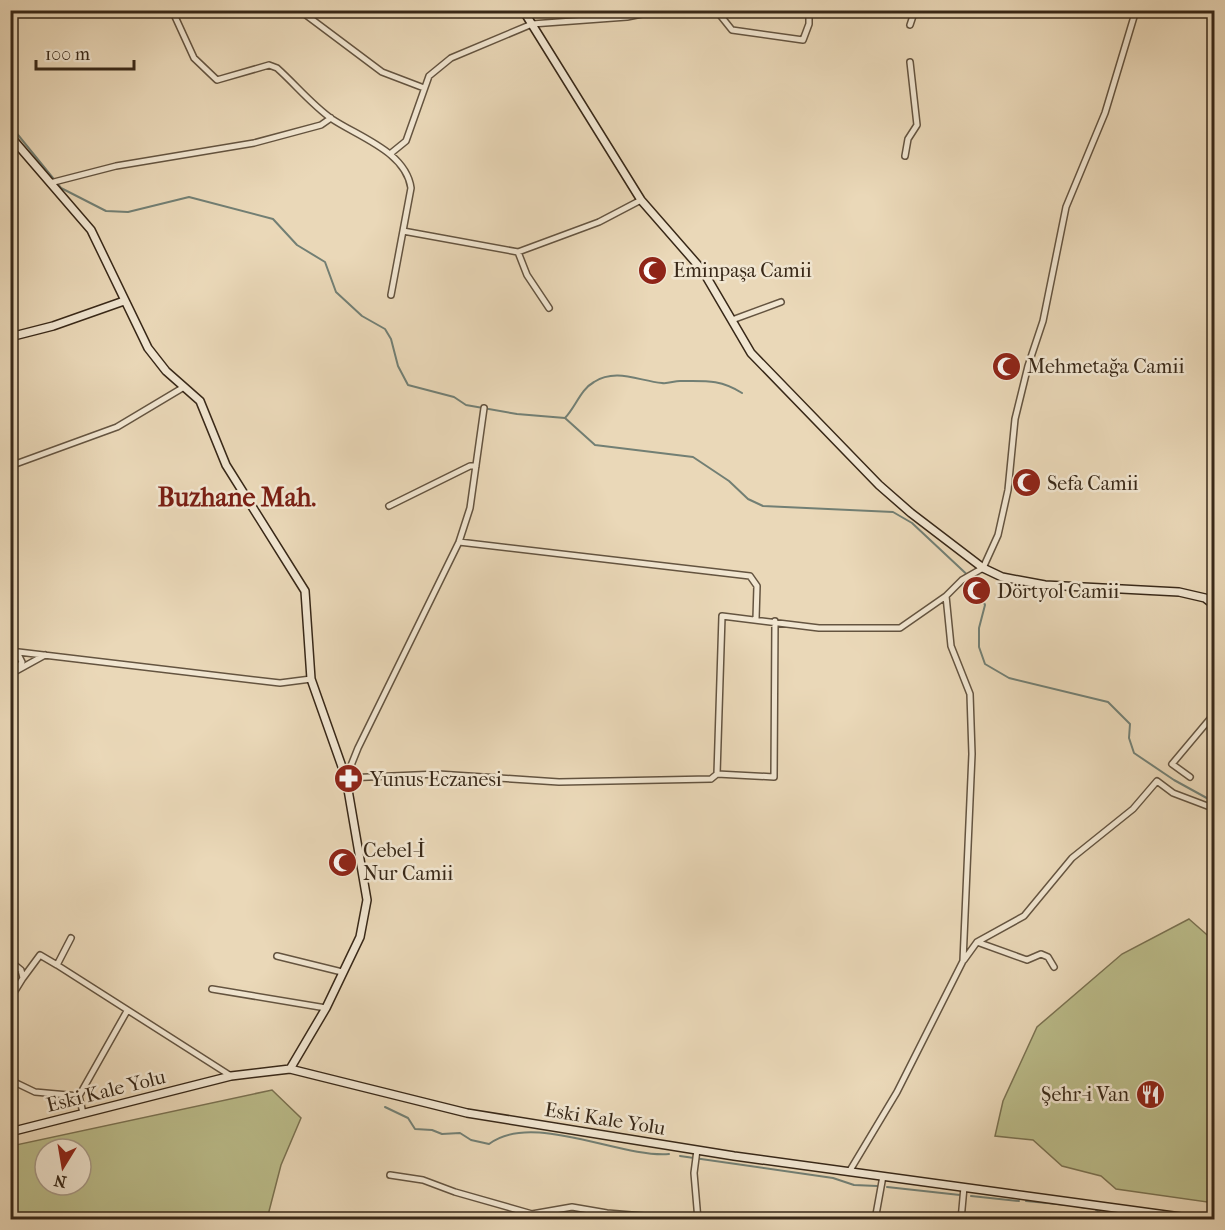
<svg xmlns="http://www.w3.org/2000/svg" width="1225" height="1230" font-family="'IM FELL French Canon',serif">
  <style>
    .green { fill: #bbbd8b; stroke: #7a7252; stroke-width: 1.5; fill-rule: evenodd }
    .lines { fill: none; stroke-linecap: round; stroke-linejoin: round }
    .stream { stroke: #727f74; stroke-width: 2 }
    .street-casing { stroke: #645440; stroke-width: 8 }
    .secondary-casing { stroke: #382818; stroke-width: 10 }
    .street { stroke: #f1e6d1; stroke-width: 5 }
    .secondary { stroke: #f1e6d1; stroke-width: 7 }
    .labels { text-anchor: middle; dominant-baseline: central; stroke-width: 5; stroke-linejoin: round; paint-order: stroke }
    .poi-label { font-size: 20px; fill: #382818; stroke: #f1e6d1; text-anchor: start }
    .street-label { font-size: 20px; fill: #382818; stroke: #f1e6d1 }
    .district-label { font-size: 26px; font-weight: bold; fill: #7a1f14; stroke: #f1e6d1 }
  </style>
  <rect width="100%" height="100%" fill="#ead8b8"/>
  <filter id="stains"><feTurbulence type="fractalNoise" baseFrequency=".00333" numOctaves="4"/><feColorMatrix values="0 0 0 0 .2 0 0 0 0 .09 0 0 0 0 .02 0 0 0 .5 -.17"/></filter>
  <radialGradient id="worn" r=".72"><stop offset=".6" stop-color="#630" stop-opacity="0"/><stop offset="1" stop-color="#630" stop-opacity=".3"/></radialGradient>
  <path class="green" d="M1189 919 1214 941V1203L1116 1189 1101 1176 1062 1166 1033 1140 995 1136 1003 1101 1037 1027 1122 954Z
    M272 1090 301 1118 281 1165 267 1219H11V1146ZM45 1149H81V1185H45Z"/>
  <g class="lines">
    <path class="stream" d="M10 125 61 188 106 211 128 212 189 197 273 219 297 245 325 262 336 292 362 316 385 329 391 339 398 366 408 385 454 397 466 405 517 414 565 418 595 445 693 457 729 481 748 499 763 506 893 512 912 523 975 582 985 605 979 628V647L985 664 1009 678 1108 702 1130 724 1129 738 1134 753 1174 780 1214 802
      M565 418C575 408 581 389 594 382 616 368 639 381 662 383 668 384 674 381 680 381 705 381 720 379 742 393
      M385 1107 408 1118 415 1129 432 1130 442 1134 460 1133 471 1140 489 1144C532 1111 619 1158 669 1154
      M680 1156 833 1178 854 1185 877 1186
      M887 1187 960 1195
      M971 1196 1019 1201
      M1026 1201 1068 1205
      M1076 1206 1086 1208
      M1096 1210 1101 1213V1220"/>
    <defs>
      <path id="street" d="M172 10 194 58 217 80 269 65 277 68C295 84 312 105 332 119 359 137 406 152 411 188L391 295
        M716 10 732 30 803 40 809 24V10
        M306 15 382 72 424 88
        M910 25 915 10
        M390 154 406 141 429 76 451 58 532 24 627 17 662 10
        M905 156 908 139 917 125 910 62
        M50 183 116 166 254 143 321 125 331 118
        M403 231 518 252 599 222 641 200
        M518 252 527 275 549 308
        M732 320 781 302
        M484 408 470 508 459 542 358 748 346 778 438 774 559 782 711 779 717 774 774 777 775 621
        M10 466 117 427 184 387
        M389 506 470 466H476
        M459 542 750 576 757 586 756 619
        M10 651 280 683 311 679
        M17 652 22 662 16 671 45 655
        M717 774 722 616 819 628H900L946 596
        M1190 777 1172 764 1214 714
        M977 942 1027 960 1041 954 1048 957 1054 967
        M277 956 342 972
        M964 960 977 942 1024 916 1072 858 1133 809 1157 781 1173 793 1210 807
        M10 961 21 970 23 978 10 999
        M57 965 231 1076
        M23 978 40 955 57 965 71 938
        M212 989 326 1008
        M10 1080 35 1092 79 1096
        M83 1113 79 1096 127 1011
        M697 1150 694 1173 698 1220
        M849 1172 897 1092 963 961 972 754 970 694 951 646 946 596 962 580 983 568 998 535 1008 490 1015 419 1028 366 1043 321 1066 207 1105 113 1136 10
        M390 1175 423 1180 455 1192 532 1214 572 1207 607 1213 693 1220
        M875 1220 883 1176
        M961 1220 964 1187"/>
      <path id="secondary" d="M523 10 641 200 703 271 751 353 879 485 911 513 983 568 1002 577 1045 585 1179 592 1205 598 1214 605
        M10 136 91 230 148 348 166 371 200 401 226 465 305 591 311 679 346 778 367 900 360 937 326 1008 290 1069
        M10 337 53 326 124 301
        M10 1132 231 1076 290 1069 467 1113 734 1156 1203 1220"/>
    </defs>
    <use href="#street" class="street-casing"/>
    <use href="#secondary" class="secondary-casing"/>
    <use href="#street" class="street"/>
    <use href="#secondary" class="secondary"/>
  </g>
  <defs>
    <symbol id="mosque-disc" viewBox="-11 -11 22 22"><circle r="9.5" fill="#8f2418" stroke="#f1e6d1"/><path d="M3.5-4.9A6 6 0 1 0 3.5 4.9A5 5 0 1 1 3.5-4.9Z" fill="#fff"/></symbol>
    <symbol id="pharmacy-disc" viewBox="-11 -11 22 22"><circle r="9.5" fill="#8f2418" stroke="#f1e6d1"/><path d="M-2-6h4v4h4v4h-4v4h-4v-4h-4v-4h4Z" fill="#fff"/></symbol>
    <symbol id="restaurant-disc" viewBox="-11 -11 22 22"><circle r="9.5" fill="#8f2418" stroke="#f1e6d1"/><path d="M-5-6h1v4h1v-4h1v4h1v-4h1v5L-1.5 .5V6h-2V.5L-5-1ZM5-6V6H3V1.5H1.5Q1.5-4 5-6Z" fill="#fff"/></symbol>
  </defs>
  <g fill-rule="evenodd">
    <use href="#mosque-disc" x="636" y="254" width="33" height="33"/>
    <use href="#mosque-disc" x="990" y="350" width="33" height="33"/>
    <use href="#mosque-disc" x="1010" y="466" width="33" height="33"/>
    <use href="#mosque-disc" x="960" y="574" width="33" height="33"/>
    <use href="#pharmacy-disc" x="332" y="762" width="33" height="33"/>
    <use href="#mosque-disc" x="326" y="846" width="33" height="33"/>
    <use href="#restaurant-disc" x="1134" y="1078" width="33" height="33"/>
  </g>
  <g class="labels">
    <g class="poi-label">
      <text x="673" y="270">Eminpaşa Camii</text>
      <text x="1027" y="366">Mehmetağa Camii</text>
      <text x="1047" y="483">Sefa Camii</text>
      <text x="997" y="591">Dörtyol Camii</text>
      <text x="370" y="779">Yunus Eczanesi</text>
      <text x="363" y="850">Cebel-İ<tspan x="363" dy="23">Nur Camii</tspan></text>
      <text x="1129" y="1094" text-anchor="end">Şehr-i Van</text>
    </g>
    <g class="street-label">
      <text transform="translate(106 1091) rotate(-14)">Eski Kale Yolu</text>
      <text transform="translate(605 1119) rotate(9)">Eski Kale Yolu</text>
    </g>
    <g class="district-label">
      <text x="237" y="497">Buzhane Mah.</text>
    </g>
  </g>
  <rect width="1225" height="1230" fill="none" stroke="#ead8b8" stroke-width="36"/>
  <rect x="12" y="12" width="1201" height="1206" fill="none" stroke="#382818" stroke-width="3"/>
  <rect x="18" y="18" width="1189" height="1194" fill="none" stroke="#382818" stroke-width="1.5"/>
  <g transform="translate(63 1167) rotate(191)"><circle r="28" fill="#f1e6d1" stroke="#a79a87" stroke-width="1.5"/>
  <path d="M0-4.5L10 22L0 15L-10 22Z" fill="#8f2418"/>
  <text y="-9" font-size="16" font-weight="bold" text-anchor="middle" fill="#382818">N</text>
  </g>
  <path d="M36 60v9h98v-9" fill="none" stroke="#382818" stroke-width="3"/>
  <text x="45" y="60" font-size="18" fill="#382818" stroke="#f1e6d1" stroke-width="4.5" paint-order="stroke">100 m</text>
  <rect width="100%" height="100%" filter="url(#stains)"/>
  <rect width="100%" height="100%" fill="url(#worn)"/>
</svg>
